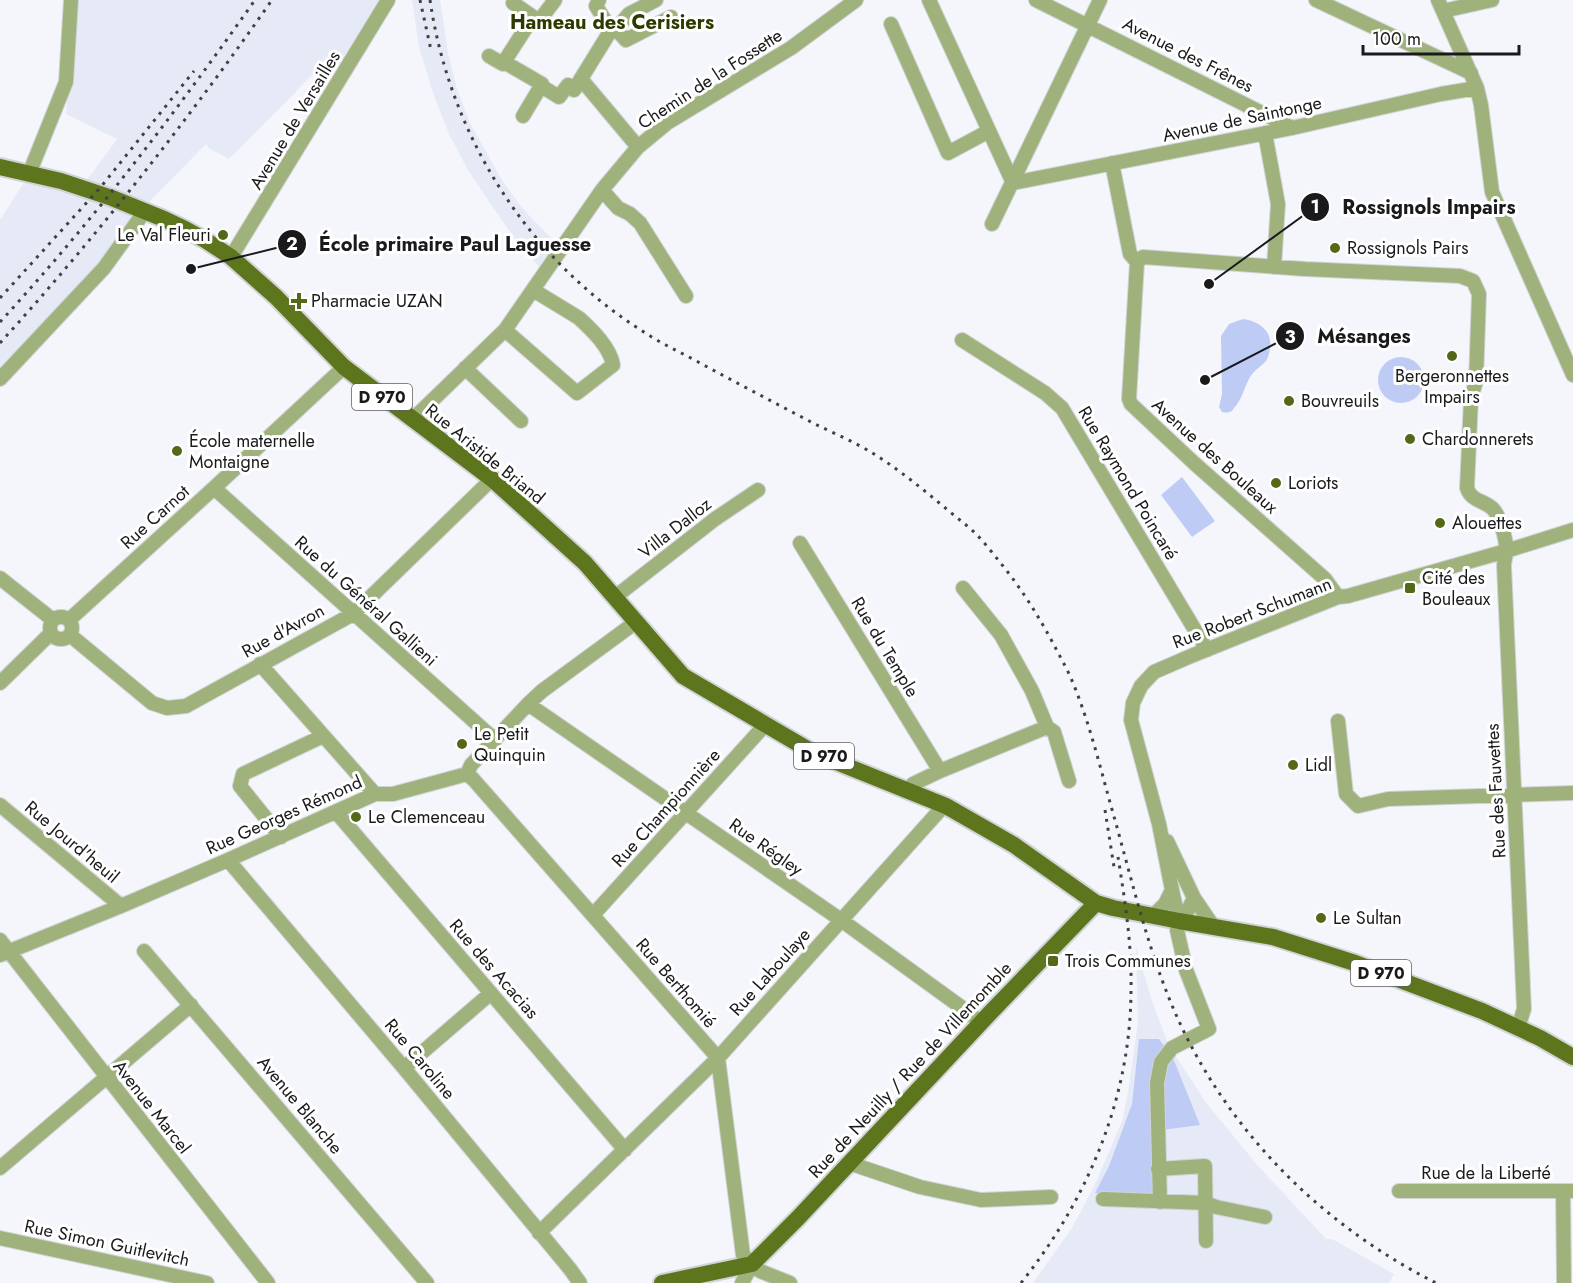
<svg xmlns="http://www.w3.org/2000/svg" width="1573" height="1283" font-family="Jost,sans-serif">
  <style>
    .built { fill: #e5eaf6 }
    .green { fill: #beccf5 }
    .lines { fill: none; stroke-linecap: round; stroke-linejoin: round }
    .minor-casing { stroke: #d1d3d7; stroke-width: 16 }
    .major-casing { stroke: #d1d3d7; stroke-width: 20 }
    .minor { stroke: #a0b27c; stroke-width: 14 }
    .major { stroke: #5d751c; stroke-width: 16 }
    .rail { stroke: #414143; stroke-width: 3; stroke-dasharray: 3 6; stroke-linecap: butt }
    .poi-dot { fill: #546918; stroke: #fff; stroke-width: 2 }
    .labels { text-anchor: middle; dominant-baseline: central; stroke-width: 6; stroke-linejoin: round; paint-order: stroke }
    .shield { fill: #fff; stroke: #5f5f60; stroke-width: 1.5 }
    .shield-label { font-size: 16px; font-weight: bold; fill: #1a1a1c }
    .street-label { font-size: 18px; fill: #1a1a1c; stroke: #fff }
    .poi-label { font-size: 18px; fill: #1a1a1c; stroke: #fff; text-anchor: start }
    .neighbourhood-label { font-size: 20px; font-weight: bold; fill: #2c3a00; stroke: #fff }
    .leader { fill: none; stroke: #1a1a1c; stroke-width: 2 }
    .callout-dot { fill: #1a1a1c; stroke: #fff; stroke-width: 2 }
    .mark-label { font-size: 18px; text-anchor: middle; font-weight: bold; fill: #fff }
    .callout-label { font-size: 20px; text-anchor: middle; font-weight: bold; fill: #1a1a1c; stroke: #fff; stroke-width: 6; stroke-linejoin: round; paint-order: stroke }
  </style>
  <rect width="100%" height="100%" fill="#f4f6fb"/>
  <path class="built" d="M75 0H379L339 64 329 58 229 159 210 149 206 144 147 204 86 281 0 371V220L25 181 74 195 93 172 117 139 66 114Z
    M412 0H440L448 53 457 89 470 123 503 182 523 209 555 242 539 267 513 236 490 203 468 170 449 134 433 93 419 47Z
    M1136 947 1152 1001 1169 1046 1207 1104 1259 1167 1326 1239H1332L1394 1274 1389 1283H1033L1072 1228 1097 1180 1123 1119 1129 1085 1138 1023Z"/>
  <path class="green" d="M1243 319C1259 321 1273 331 1270 349 1269 354 1268 359 1265 362 1259 368 1253 371 1249 379 1244 388 1242 400 1234 408 1231 413 1228 413 1222 412L1219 407 1222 394 1221 336 1229 324Z
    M1378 380a23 23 0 1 1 46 0a23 23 0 1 1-46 0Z
    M1182 477 1215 521 1192 537 1161 495Z
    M1139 1039H1159L1173 1058 1200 1125 1154 1131 1157 1197 1095 1193 1109 1166 1132 1104Z"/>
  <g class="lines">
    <defs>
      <path id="minor" d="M599 0 596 6 611 30
        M929 0 1013 183
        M1036 0 1292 128
        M1316 0 1471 73
        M1438 0 1477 88 1481 105 1492 192 1573 375
        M513 3 539 21 555 0
        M1443 11 1492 0
        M891 24 948 153 989 131
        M616 29 629 14 656 0
        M489 56 503 64 504 62 542 84 541 86
        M504 62 533 17
        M581 79 638 147
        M574 90 611 30 616 29 626 40 671 17
        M523 116 541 86 559 97 568 85
        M1265 133 1278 204 1274 267
        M1112 163 1130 254 1137 262 1129 399 1131 404 1194 463 1325 579 1338 597
        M29 174 66 82 71 0
        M1013 183 1292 128 1441 94 1477 88
        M602 190 618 208 630 214 640 223 686 296
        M992 224 1100 0
        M231 257 388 0
        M1137 262 1143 257 1305 269 1460 276 1473 281 1479 294 1476 381 1471 399 1467 488C1471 501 1483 500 1492 508 1500 515 1507 541 1506 552 1506 557 1504 561 1504 566L1524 1009 1518 1028
        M505 330 577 393 613 365C610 347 592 330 579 318L533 290
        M962 340 1045 393 1062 408 1207 650
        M465 368 521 421
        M0 379 104 268 145 211
        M412 420 505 330 602 190 638 147 667 123 791 48 856 0
        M214 488 495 740
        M800 543 940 771
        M0 578 53 620
        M963 588 1001 635 1032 691 1047 727
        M615 597 715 519 758 490
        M50 628a11 11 0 1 1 22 0a11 11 0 1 1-22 0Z
        M69 620 214 488 344 367
        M70 635 152 703 167 708 186 706 353 614 492 479
        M260 664 375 794
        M0 683 51 633
        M528 704 841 920 972 1015 980 1023
        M1338 721 1346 794 1358 806 1388 799 1573 793
        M467 774 473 779 718 1058 743 1255 760 1271 790 1283
        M908 790 913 784 940 771 1047 727 1054 732 1069 781
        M0 805 121 906
        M336 812 625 1150
        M281 837 240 786 243 774 323 736
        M1167 841 1194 898 1188 910 1179 921
        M228 860 404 1068 570 1269 580 1283
        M1194 898 1213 926
        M593 915 765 725
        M1154 915 1165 904 1172 890 1159 824 1131 720 1133 703 1141 686 1154 672 1191 656 1338 597 1348 596 1506 551 1573 530
        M0 940 268 1283
        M144 951 427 1283
        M0 955 121 906 228 860 375 794H393L467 774 471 765 528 704 542 691 636 622
        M404 1068 491 993
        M849 1163 920 1187 981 1200 1051 1197
        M0 1168 191 1005
        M1158 1169 1205 1166 1206 1241
        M1399 1191H1573
        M1563 1191 1564 1283
        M1103 1199 1206 1203 1216 1207 1265 1217
        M1160 1202 1157 1083 1161 1062 1172 1048 1209 1029 1186 970 1177 930 1179 921 1172 890
        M539 1233 718 1058 940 810 946 806
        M0 1238 207 1283
        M742 1283 752 1264"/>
      <path id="major" d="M0 167 61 181 112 198 164 219 185 229 205 240 231 257 276 297 344 367 492 479 585 563 683 676 814 753 946 806 1014 845 1096 903 1113 908 1179 921 1273 937 1355 963 1482 1011 1540 1038 1573 1057
        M662 1283 752 1264 798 1218 990 1013 1096 903"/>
    </defs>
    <use href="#minor" class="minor-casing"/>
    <use href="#major" class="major-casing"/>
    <use href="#minor" class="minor"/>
    <use href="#major" class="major"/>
    <path class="rail" d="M420 0 431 50
      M430 0C450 137 529 261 647 334 664 345 682 353 700 363 737 383 775 403 813 423 833 433 855 442 874 454 901 471 925 491 949 511 958 519 967 525 975 533 985 543 994 555 1003 566 1023 591 1039 617 1054 645 1059 655 1065 665 1070 676 1088 717 1099 763 1111 806 1130 872 1145 940 1171 1003 1222 1126 1318 1223 1436 1283
      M0 298 100 188 194 71
      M0 322C93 221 176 112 255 0
      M0 343C98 235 188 120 272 0
      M1105 810 1114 867
      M1021 1283C1088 1199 1131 1097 1131 989 1132 945 1125 901 1118 857"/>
  </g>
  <g class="poi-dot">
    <circle cx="223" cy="235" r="6"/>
    <circle cx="1335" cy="248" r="6"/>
    <path d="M296 292h6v6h6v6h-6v6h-6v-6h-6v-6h6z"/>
    <circle cx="1452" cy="356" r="6"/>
    <circle cx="1289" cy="401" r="6"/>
    <circle cx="1410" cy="439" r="6"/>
    <circle cx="177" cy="451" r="6"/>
    <circle cx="1276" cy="483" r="6"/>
    <circle cx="1440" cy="523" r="6"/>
    <rect x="1404" y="582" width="12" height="12" rx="3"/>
    <circle cx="462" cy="744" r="6"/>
    <circle cx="1293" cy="765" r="6"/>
    <circle cx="356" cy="817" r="6"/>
    <circle cx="1321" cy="918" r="6"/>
    <rect x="1047" y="955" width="12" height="12" rx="3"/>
  </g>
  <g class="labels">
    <g class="shield">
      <rect x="352" y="384" width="60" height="26" rx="4.5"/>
      <rect x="794" y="743" width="60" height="26" rx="4.5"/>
      <rect x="1351" y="960" width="60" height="26" rx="4.5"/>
    </g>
    <g class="shield-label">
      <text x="382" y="397">D 970</text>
      <text x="824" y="756">D 970</text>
      <text x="1381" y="973">D 970</text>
    </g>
    <g class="street-label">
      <text transform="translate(1188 55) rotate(27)">Avenue des Frênes</text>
      <text transform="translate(710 79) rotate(-33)">Chemin de la Fossette</text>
      <text transform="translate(1242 119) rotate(-12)">Avenue de Saintonge</text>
      <text transform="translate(295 120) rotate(-59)">Avenue de Versailles</text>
      <text transform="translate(485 454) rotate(39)">Rue Aristide Briand</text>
      <text transform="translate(1215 456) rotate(42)">Avenue des Bouleaux</text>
      <text transform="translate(1128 483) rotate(59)">Rue Raymond Poincaré</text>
      <text transform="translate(155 517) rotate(-42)">Rue Carnot</text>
      <text transform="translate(675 528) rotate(-38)">Villa Dalloz</text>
      <text transform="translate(366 601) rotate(42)">Rue du Général Gallieni</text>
      <text transform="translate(1252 613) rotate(-21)">Rue Robert Schumann</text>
      <text transform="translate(283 631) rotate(-29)">Rue d'Avron</text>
      <text transform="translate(885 647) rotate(59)">Rue du Temple</text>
      <text transform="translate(1496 791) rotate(-93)">Rue des Fauvettes</text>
      <text transform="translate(666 808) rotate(-48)">Rue Championnière</text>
      <text transform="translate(284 815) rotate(-24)">Rue Georges Rémond</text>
      <text transform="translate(72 842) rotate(40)">Rue Jourd'heuil</text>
      <text transform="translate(766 847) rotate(35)">Rue Régley</text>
      <text transform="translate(494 969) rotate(49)">Rue des Acacias</text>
      <text transform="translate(770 972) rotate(-48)">Rue Laboulaye</text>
      <text transform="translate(676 983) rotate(49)">Rue Berthomié</text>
      <text transform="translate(420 1059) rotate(50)">Rue Caroline</text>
      <text transform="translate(910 1070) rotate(-47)">Rue de Neuilly / Rue de Villemomble</text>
      <text transform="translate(300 1105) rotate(50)">Avenue Blanche</text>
      <text transform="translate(152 1107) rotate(52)">Avenue Marcel</text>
      <text x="1486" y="1173">Rue de la Liberté</text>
      <text transform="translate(107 1243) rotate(12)">Rue Simon Guitlevitch</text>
    </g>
    <g class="poi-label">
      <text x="211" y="235" text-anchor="end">Le Val Fleuri</text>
      <text x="1347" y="248">Rossignols Pairs</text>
      <text x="311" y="301">Pharmacie UZAN</text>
      <text x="1452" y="376" text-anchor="middle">Bergeronnettes<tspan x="1452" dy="21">Impairs</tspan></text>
      <text x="1301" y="401">Bouvreuils</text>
      <text x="1422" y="439">Chardonnerets</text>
      <text x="189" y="441">École maternelle<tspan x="189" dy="21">Montaigne</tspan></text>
      <text x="1288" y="483">Loriots</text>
      <text x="1452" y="523">Alouettes</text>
      <text x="1422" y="578">Cité des<tspan x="1422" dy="21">Bouleaux</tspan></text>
      <text x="474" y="734">Le Petit<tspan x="474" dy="21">Quinquin</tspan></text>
      <text x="1305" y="765">Lidl</text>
      <text x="368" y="817">Le Clemenceau</text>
      <text x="1333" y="918">Le Sultan</text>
      <text x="1065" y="961">Trois Communes</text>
    </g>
    <g class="neighbourhood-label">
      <text x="612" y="22">Hameau des Cerisiers</text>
    </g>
  </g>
  <path class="leader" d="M1209 284L1315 207M191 269L292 244M1205 380L1290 336"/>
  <g class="callout-dot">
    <circle cx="1209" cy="284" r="6"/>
    <circle cx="191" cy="269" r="6"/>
    <circle cx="1205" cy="380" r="6"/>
    <circle cx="1315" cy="207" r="15"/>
    <circle cx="292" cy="244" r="15"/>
    <circle cx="1290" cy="336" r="15"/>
  </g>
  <g class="mark-label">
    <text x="1315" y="213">1</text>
    <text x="292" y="250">2</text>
    <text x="1290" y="343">3</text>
  </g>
  <g class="callout-label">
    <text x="1429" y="214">Rossignols Impairs</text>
    <text x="455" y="251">École primaire Paul Laguesse</text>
    <text x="1364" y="343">Mésanges</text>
  </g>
  <path d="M1363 45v9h156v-9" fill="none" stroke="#1a1a1c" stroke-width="3"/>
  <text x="1372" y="45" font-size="18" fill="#1a1a1c" stroke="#ffffff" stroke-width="4.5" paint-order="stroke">100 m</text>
</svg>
